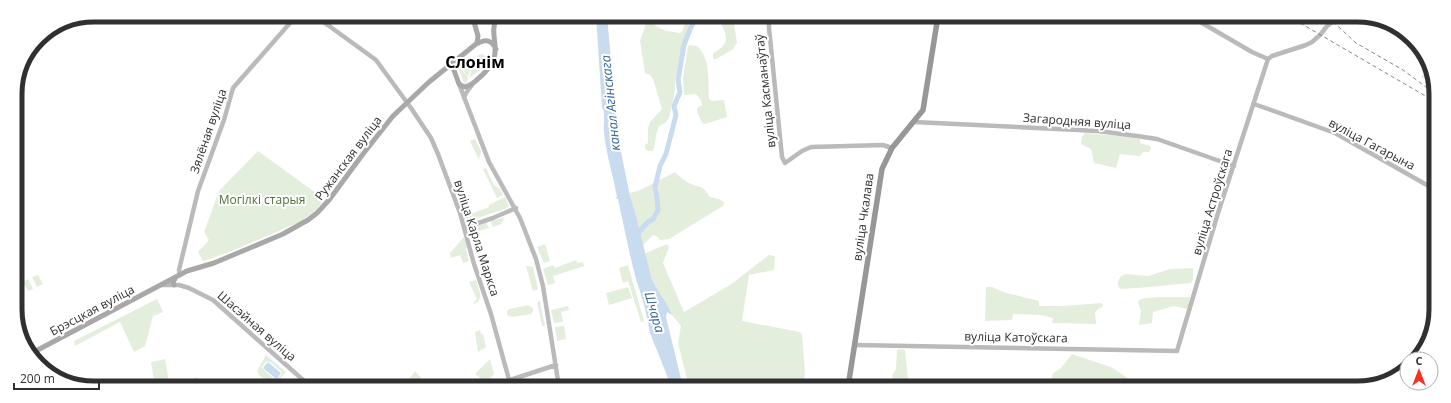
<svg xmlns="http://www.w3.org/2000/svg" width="1451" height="403" font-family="'Open Sans',sans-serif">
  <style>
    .green { fill: #e4eedd; fill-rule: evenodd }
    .water { fill: #c8dbef }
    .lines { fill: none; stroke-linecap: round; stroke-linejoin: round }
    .river { stroke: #c8dbef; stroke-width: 5 }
    .secondary { stroke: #bababa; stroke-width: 4.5 }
    .primary { stroke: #a8a8a8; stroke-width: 5 }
    .highway { stroke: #979797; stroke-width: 5.5 }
    .rail { stroke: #858585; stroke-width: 1; stroke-dasharray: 4 3; stroke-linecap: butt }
    .labels { text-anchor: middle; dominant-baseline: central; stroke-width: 4; stroke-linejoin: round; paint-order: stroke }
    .street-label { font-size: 12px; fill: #303030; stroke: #fff }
    .park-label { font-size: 12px; fill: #4c7039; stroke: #fff }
    .water-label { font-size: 13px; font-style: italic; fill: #37669a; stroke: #fff }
    .district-label { font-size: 16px; font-weight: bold; fill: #000; stroke: #fff }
    .rim { fill: none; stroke: #303030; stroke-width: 5 }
  </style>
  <rect width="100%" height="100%" fill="#fff"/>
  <path class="green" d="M688 16H695L685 37 678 65 675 81V91L669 118 665 123 659 126C655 135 656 143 653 151H648L645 149V145L648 143V128L650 122 662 109 653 79 650 75 645 73 640 41 647 21 651 20C657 30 668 31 679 33L682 32Z
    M717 16H733L737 43 732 50 716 59H713V53C717 51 723 47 725 43 729 35 720 23 717 16Z
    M690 45 697 46C711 59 708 81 709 99L712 101 724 100 727 117 705 124 702 123 697 111V108L702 105 701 100 696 94 684 95 683 78 688 46Z
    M483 54 489 61H488L489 63 469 78 472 68H475L479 63 488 61 479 62 477 57 478 55Z
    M472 64 468 77 463 70 461 65Z
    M458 65 468 78 466 84 464 83 458 68Z
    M1429 68 1434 78V85L1422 77V75L1426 74Z
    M1085 133 1120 136 1140 139V143L1150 146 1151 148 1149 152H1143L1140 156 1120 154 1116 168 1094 163 1091 149 1081 144 1082 137Z
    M475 139 481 151 479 160 470 141Z
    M258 151 323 198 324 200 315 211 300 222 227 253 203 261 198 252 209 240 204 232 219 191Z
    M486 168 494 185 500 189 503 195 497 198 483 169Z
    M675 172C680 176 683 180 689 183 701 189 701 183 710 197L719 199 724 202 723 206 669 239 660 240 658 237 653 235 643 245 636 215 629 193 640 190Z
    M505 197 509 206 505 209 465 222 463 214 469 211 471 214 489 207V205Z
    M505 217 501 224 493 227 491 223 492 221Z
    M486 223 489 228 479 231 474 229 473 228Z
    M464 237 467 247 466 249 469 261 463 263 460 255 451 258 450 253Z
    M545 244 550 261 544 263 537 247Z
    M667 244 669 247 663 263 684 312 730 285 769 255 775 256 774 270 749 275 742 321 800 332 802 335 805 373 803 387H689L678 343 681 326 672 315 660 294 654 287 647 266 644 254Z
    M576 260 578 263 583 262 584 266 553 276 555 283 548 285 543 269 553 265 555 268Z
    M628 265 644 321 641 322 628 281 623 283 619 268Z
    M526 266 533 267 538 289 533 291Z
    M1193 268V279L1191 283 1150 287 1121 289 1118 286V281L1121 276 1126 274 1148 276 1170 269Z
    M38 275 43 284 37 287 32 277Z
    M28 279 33 289 28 291 23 282Z
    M476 280C479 290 484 298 475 304L473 303 477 299 469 282Z
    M628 287 632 298 609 305 606 293Z
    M986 287H992L1003 292 1039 301V306H1064L1101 303 1103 305 1102 307 1098 309 1095 312 1096 324 1052 323 1053 318 1041 315 1013 314 1012 320 985 321Z
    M1160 297H1190V298L1187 309 1174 306 1153 312 1152 323 1139 325 1141 311 1138 303 1139 300 1145 298Z
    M157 299 163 312 153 316 145 346 134 352 120 322 75 346 74 341Z
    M540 301 545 326H542L537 302Z
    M528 305 533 308V312L531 314 512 317 507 315V311L509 309Z
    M568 306 569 310 561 312 563 322 554 323 551 310Z
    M564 326 566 339 557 341 555 327Z
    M480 330 481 334H483L486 347 478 352 475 332Z
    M901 349 905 350 908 380 914 387H895L892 375 896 369 897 350Z
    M1072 354 1111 367 1143 388 1049 387 1053 373 1060 369Z
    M266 355 286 372 273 386 259 375 257 371ZM267 361 270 362 282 372 281 375 277 379 275 380 262 368V367Z
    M165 359 170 387H155L151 362Z
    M490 359 494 374 486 383 475 374Z
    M415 371 429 387H399L410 378Z
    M197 377 203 387H176L177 385Z
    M1016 380H1025L1028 383V387H944L948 384Z"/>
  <path class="water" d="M596 16H607L618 137 630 196 636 215 651 277C656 291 667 301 672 315L667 312 666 317 683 387H671C665 369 657 351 650 333 649 328 648 323 647 318 645 305 640 292 636 279 629 253 624 226 618 199L615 198 617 197C613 175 606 154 604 132 603 124 606 114 602 107Z
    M268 362 281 373 277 379H276L263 368Z"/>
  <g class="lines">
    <path class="river" d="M636 235 648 222 653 219 658 210 657 197 655 187 660 166 666 154 676 115 674 106 680 92 678 80 684 45 691 27 698 16"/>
    <path class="secondary" d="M314 15 376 60 411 108 431 138 438 154 460 213 474 264 491 314 511 387
      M769 16V28L782 157 785 163 802 151 811 147 883 145 892 148
      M1190 16 1252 52 1268 59
      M1268 59 1272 56 1306 45 1312 42 1320 35 1327 26 1340 17
      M459 84 489 162 520 218 536 259 543 286 559 387
      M464 98 466 93 472 85
      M1254 104 1335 133 1434 189
      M914 122 1098 131 1137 136 1157 139 1234 166
      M464 228 493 218 516 208
      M180 275 179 270 198 191 224 120 233 88 297 15
      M162 285H179L189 288 213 300 311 387
      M855 345 1177 351 1218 213 1268 59
      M503 387 510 380 556 365"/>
    <path class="primary" d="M472 15 478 36 477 43
      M452 65 459 84 464 87C471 86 474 82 479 78 509 52 486 41 497 15
      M174 285 173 282 176 277
      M32 353 187 271 214 263 283 234 308 220 317 213 329 200 363 154 393 116 429 82 476 44C485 39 491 39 496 49"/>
    <path class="highway" d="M848 387 882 169 892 148 923 110 938 16"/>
    <path class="rail" d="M1288 16 1434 101
      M1320 16 1331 25
      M1328 17 1356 43 1403 70 1434 93"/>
  </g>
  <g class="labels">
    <g class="street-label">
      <text transform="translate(765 91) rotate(-96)">вуліца Касманаўтаў</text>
      <text transform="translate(1077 121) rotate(4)">Загародняя вуліца</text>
      <text transform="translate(208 131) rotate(-71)">Зялёная вуліца</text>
      <text transform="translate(1372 144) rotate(28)">вуліца Гагарына</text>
      <text transform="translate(348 158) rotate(-53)">Ружанская вуліца</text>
      <text transform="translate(1212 202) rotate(-73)">вуліца Астроўскага</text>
      <text transform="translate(863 217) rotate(-82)">вуліца Чкалава</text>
      <text transform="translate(477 238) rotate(72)">вуліца Карла Маркса</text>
      <text transform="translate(92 310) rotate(-28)">Брэсцкая вуліца</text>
      <text transform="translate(257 326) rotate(41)">Шасэйная вуліца</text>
      <text transform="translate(1016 337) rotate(1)">вуліца Катоўскага</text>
    </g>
    <g class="park-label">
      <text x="262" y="199">Могілкі старыя</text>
    </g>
    <g class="water-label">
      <text transform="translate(610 103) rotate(-96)">канал Агінскага</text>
      <text transform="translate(655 312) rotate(74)">Шчара</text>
    </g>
    <g class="district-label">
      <text x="475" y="62">Слонім</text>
    </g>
  </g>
  <path d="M0 0H1451V403H0ZM94 22H1357A72 72 0 0 1 1429 94V309A72 72 0 0 1 1357 381H94A72 72 0 0 1 22 309V94A72 72 0 0 1 94 22Z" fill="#fff" fill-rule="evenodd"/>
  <path class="rim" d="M94 22H1357A72 72 0 0 1 1429 94V309A72 72 0 0 1 1357 381H94A72 72 0 0 1 22 309V94A72 72 0 0 1 94 22Z"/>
  <g transform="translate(1419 371)"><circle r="19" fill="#ffffff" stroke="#acacac"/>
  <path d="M0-3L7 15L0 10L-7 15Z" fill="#f43226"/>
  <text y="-6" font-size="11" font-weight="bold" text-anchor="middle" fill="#303030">С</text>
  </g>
  <path d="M14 383v6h85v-6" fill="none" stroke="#303030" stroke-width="2"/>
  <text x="20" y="383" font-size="12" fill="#303030" stroke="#ffffff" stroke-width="3" paint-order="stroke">200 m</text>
</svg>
